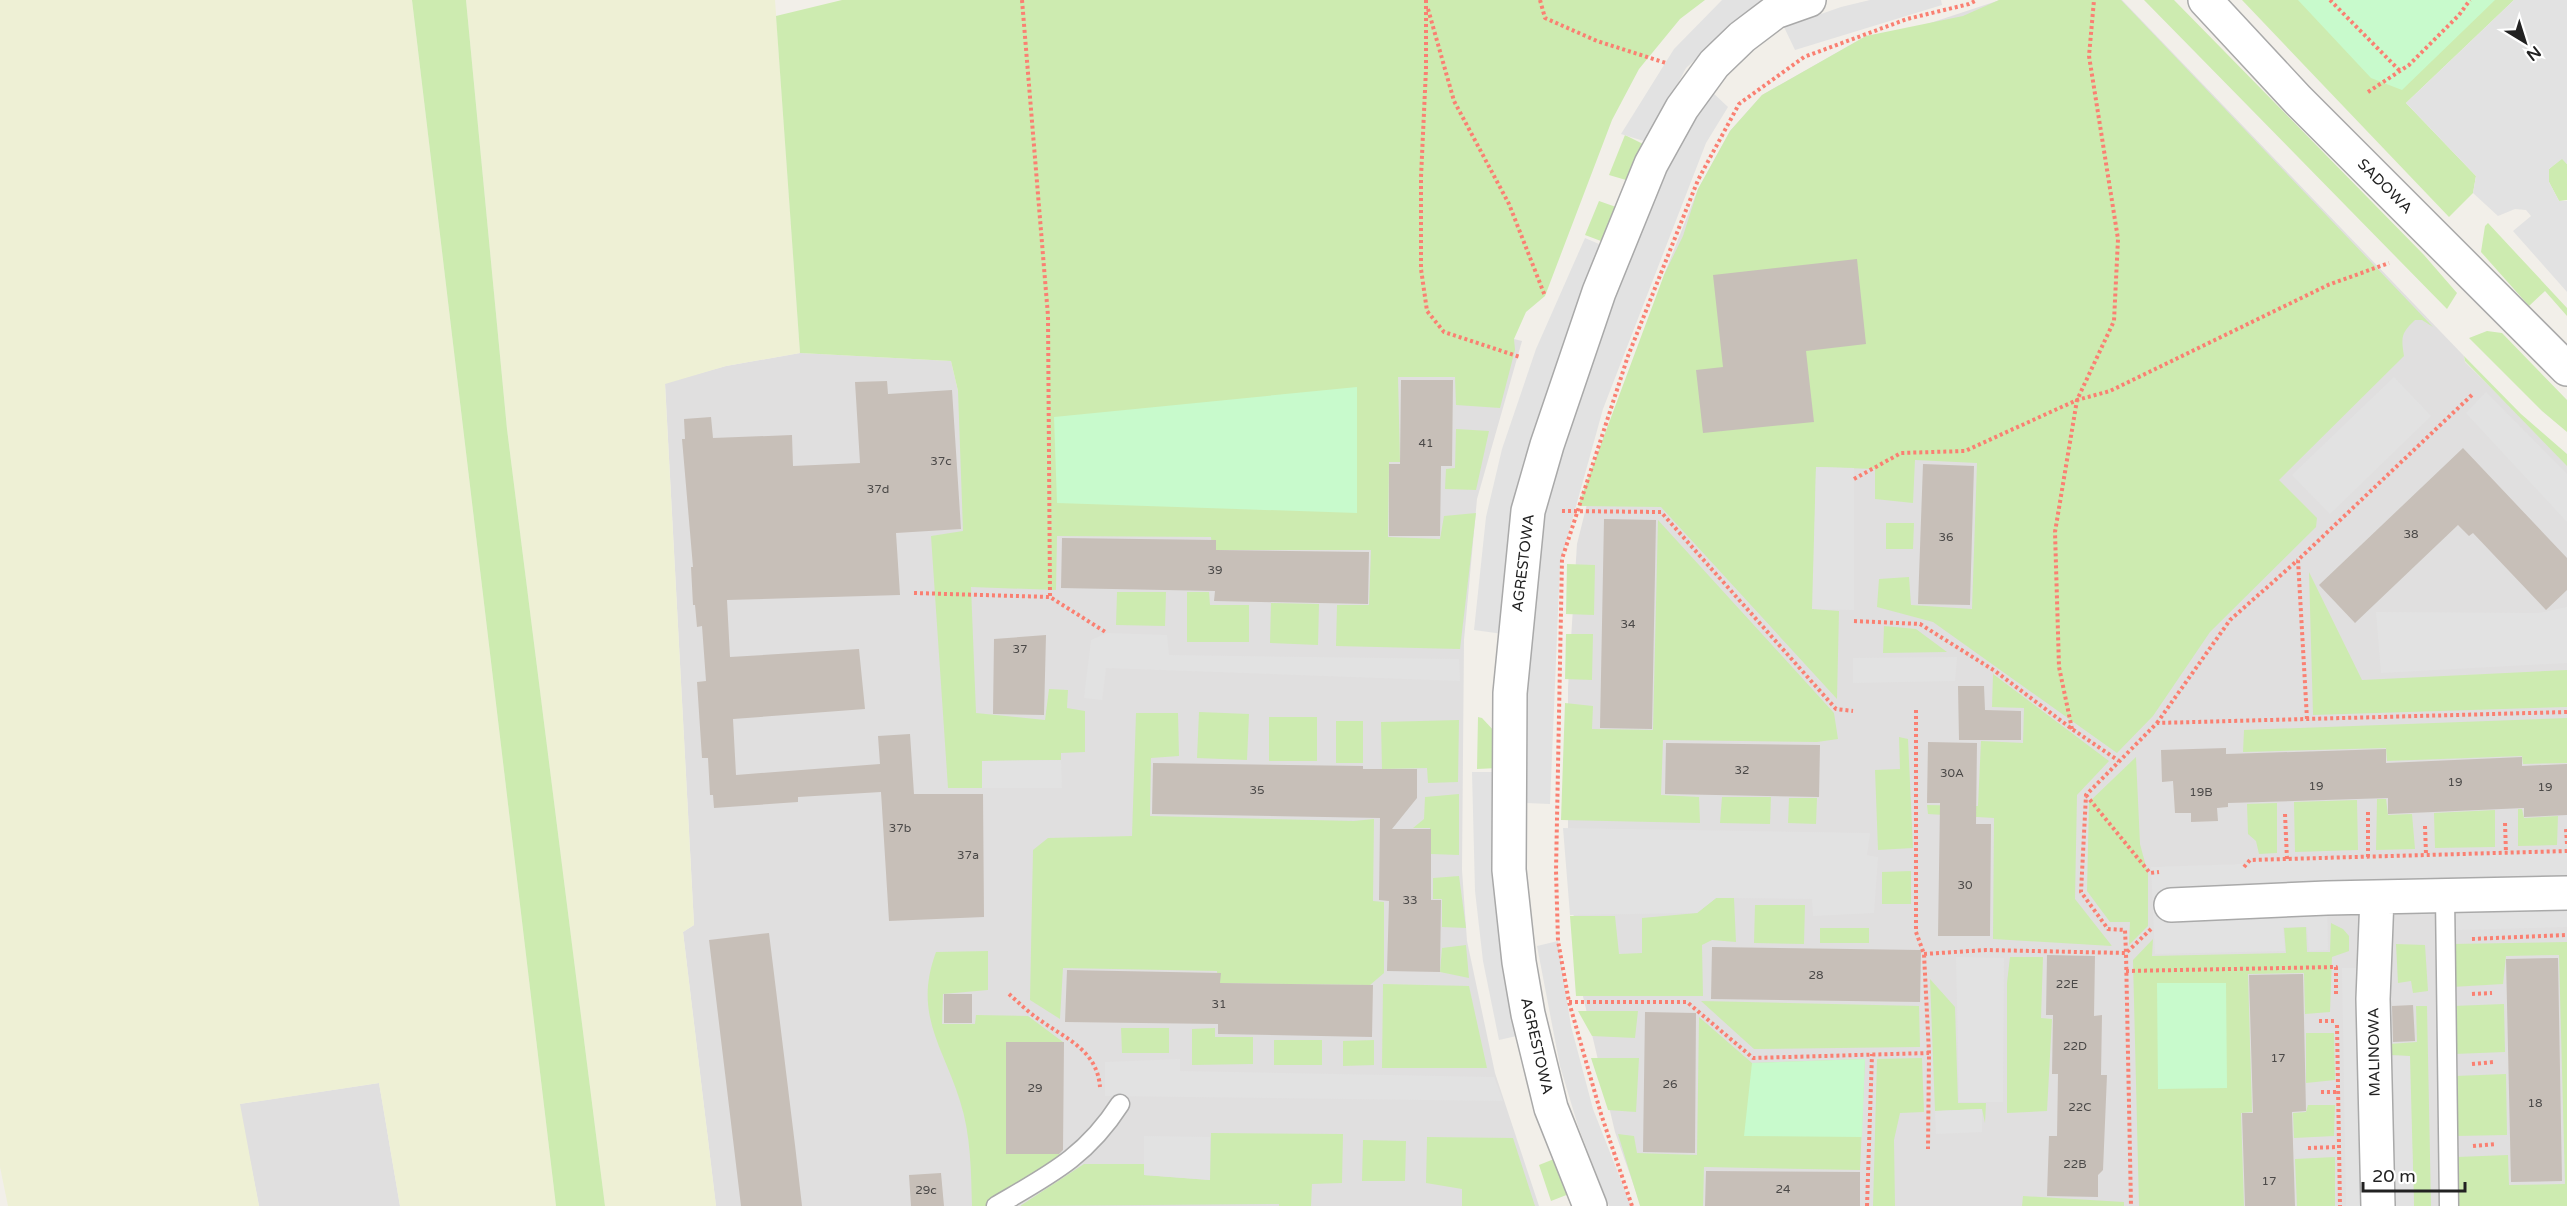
<svg xmlns="http://www.w3.org/2000/svg" width="2567" height="1206" font-family="'Varela Round',sans-serif">
  <style>
    .residential { fill: #e0dfdf }
    .farmland { fill: #eef0d5 }
    .grass { fill: #cdebb0 }
    .park { fill: #c8facc }
    .parking { fill: #e2e2e2 }
    .building { fill: #c7bfb8 }
    .lines { fill: none; stroke-linecap: round; stroke-linejoin: round }
    .lane-casing { stroke: #a9a9a9; stroke-width: 21 }
    .street-casing { stroke: #a9a9a9; stroke-width: 36 }
    .path { stroke: #fa8072; stroke-width: 4; stroke-dasharray: 3 3; stroke-linecap: butt }
    .lane { stroke: #fff; stroke-width: 18 }
    .street { stroke: #fff; stroke-width: 33 }
    .labels { text-anchor: middle; dominant-baseline: central; stroke-width: 6; stroke-linejoin: round; paint-order: stroke }
    .number-label { font-size: 12px; fill: #4b4948 }
    .street-label { font-size: 15px; fill: #222; stroke: #fff }
  </style>
  <rect width="100%" height="100%" fill="#f2efe9"/>
  <path class="residential" d="M2000 0H2122L2464 356 2465 362 2567 462V1206H1641L1615 1132 1578 975 1568 839V687L1577 544 1590 492 1647 335 1664 275 1698 189 1730 131 1762 95 1866 36 1912 29Z
    M1514 339 1522 341 1477 499 1464 640 1462 870 1467 941 1495 1073 1539 1206H716L683 932 694 925 665 383 726 366 800 353 951 361 958 391Z
    M379 1083 400 1206H259L239 1104Z"/>
  <path class="farmland" d="M0 0H412L556 1206H400L379 1083 240 1104 259 1206H8L0 1167Z
    M466 0H775L800 353 726 366 665 384 694 925 683 932 716 1206H605L507 429Z"/>
  <path class="grass" d="M412 0H466L507 429 605 1206H556Z
    M842 0H1705L1680 19 1639 69 1612 120 1545 296 1526 312 1514 339 1515 350 1500 408 1456 405 1455 377H1398L1400 462H1389L1388 537 1440 539 1444 516 1476 513 1460 649 1336 646 1337 605H1369L1371 550H1212L1211 537 1057 536 1056 590 971 587 976 713 1045 720 1049 689 1068 690 1067 708 1085 711V752L1061 753V760L983 761 982 788H948L931 536 963 531 958 391 951 361 800 353 776 16Z
    M1999 0H2121L2433 327 2422 320H2415C2401 333 2401 337 2404 356L2279 480 2317 518 2316 527 2210 632 2153 716 2117 753 1933 622 1877 607 1879 579 1909 577 1911 605 1972 609 1977 463 1915 460 1913 503 1875 499V469L1816 467 1813 609 1839 611 1837 699 1661 507 1578 506 1664 275 1683 236 1698 189 1730 131 1762 95 1866 36 1963 16Z
    M2144 0H2174L2424 255 2457 293 2447 309Z
    M2242 0H2514L2406 103 2476 176 2473 193 2449 217Z
    M1625 135 1645 145 1635 174 1626 180 1609 175Z
    M2562 158 2567 164V200L2559 201 2549 182V169Z
    M1599 201 1616 207 1609 244 1585 235Z
    M2488 223 2567 308V316L2545 291 2529 306 2481 252 2485 226Z
    M2487 331 2502 333 2567 400V432L2542 411 2469 338Z
    M2464 356 2521 414 2567 454V466L2465 361Z
    M1456 429 1489 431 1476 490 1445 489 1446 469 1455 468Z
    M1658 520 1834 713 1838 739 1817 742 1663 740 1661 795 1699 797 1700 823 1561 820 1565 703 1593 706 1592 729 1653 730Z
    M1886 523H1914L1913 549H1886Z
    M1567 564 1595 565 1594 615 1566 614Z
    M2309 572 2362 680 2567 670V707L2313 715Z
    M1117 592H1166L1165 626 1116 625Z
    M1187 592H1209L1210 605H1249V642H1187Z
    M1271 603 1319 604 1318 645 1270 643Z
    M1884 626 1916 629 1947 652 1883 653Z
    M1566 634H1593L1592 680 1565 679Z
    M1993 674 2109 761 2077 795 2075 899 2112 946 1993 939 1994 818 1928 814 1927 805 1978 806 1981 741 2023 743 2024 708 1992 707Z
    M1199 712 1249 714 1247 760 1197 758Z
    M1136 713H1178L1179 756 1151 758 1150 816 1354 821 1374 819 1373 901 1384 902V973L1370 985 1218 983 1217 971 1063 968 1060 1019 1030 1000 1033 850 1048 838 1132 836Z
    M1269 717H1317V761H1269Z
    M1478 717 1482 718 1496 733 1498 768 1477 769Z
    M2567 718V763L2523 764 2522 756 2387 761 2386 748 2243 752 2244 730Z
    M1459 720 1458 782 1428 783 1427 768 1382 769 1381 722Z
    M1336 721H1363V763H1336Z
    M1899 737 1908 739 1913 848 1878 850 1875 770 1900 769Z
    M2136 757 2140 844 2148 874V926L2129 945 2130 922H2110L2087 891 2089 802Z
    M1459 794V855L1431 854 1430 828H1413L1424 819 1425 797Z
    M1722 797H1771L1770 824 1720 823Z
    M1789 798H1817L1816 824 1788 823Z
    M2377 799H2386L2388 815 2412 814 2415 849 2376 850Z
    M2357 800 2358 850 2295 852 2294 802Z
    M2277 803V853L2259 854 2256 841 2248 834 2247 804Z
    M2518 809H2522L2524 818 2558 816 2557 845 2518 846Z
    M2495 810V847L2435 848 2434 813Z
    M1911 871V904H1882V872Z
    M1459 876 1466 928 1442 927V899H1433V878Z
    M1716 898H1734L1736 942 1712 940 1702 945 1703 996H1576L1570 916H1615L1619 954 1642 953V918L1697 913Z
    M1755 905H1805L1804 944 1754 943Z
    M2331 923 2343 929 2349 936V951L2332 957 2330 1012 2305 1014 2304 973 2248 974 2252 1112 2241 1113 2244 1206H2139L2133 960 2153 939 2152 956 2286 953 2284 928 2306 927 2307 952H2330Z
    M1820 928H1869V943H1820Z
    M2567 942V1206H2458L2457 1157 2508 1155 2509 1185 2565 1184 2559 955 2506 956 2503 984 2452 987 2450 944Z
    M2396 944 2425 945 2428 991 2413 993 2411 981 2398 983Z
    M1466 945 1469 978 1440 972 1442 948Z
    M988 951V990L943 994 942 1024H975L976 1015 1028 1016 1063 1042H1006V1154H1063L1034 1174 989 1199 993 1206H972C971 1171 971 1135 960 1101 943 1046 913 1014 936 952Z
    M2010 957H2043L2041 1018 2052 1019 2047 1111 2007 1113V983Z
    M1930 979 1955 1007 1958 1103H1986L1985 1123 1982 1109 1935 1111Z
    M1383 984 1469 986 1487 1068H1382Z
    M1701 1001 1919 1006 1920 1047 1754 1049Z
    M2504 1004 2505 1052 2454 1054 2453 1006Z
    M2416 1006H2427L2431 1206H2414L2409 1056 2390 1055 2389 1044 2417 1042Z
    M1578 1011H1638L1635 1038 1592 1036Z
    M1699 1017 1752 1063 1865 1059 1860 1170 1704 1167 1703 1206H1640L1618 1134 1634 1136 1637 1153 1697 1155Z
    M1121 1028H1169V1053H1122Z
    M1215 1028V1037H1253V1064L1192 1065V1029Z
    M2306 1033H2334L2335 1080 2306 1083Z
    M1274 1040H1322V1065H1274Z
    M1374 1040V1065L1343 1066V1041Z
    M1591 1058H1639L1636 1112 1608 1110Z
    M1922 1058 1924 1112 1900 1113 1894 1140 1895 1206H1873L1877 1059Z
    M2506 1074 2507 1135 2456 1136 2455 1076Z
    M2308 1105H2335L2334 1136 2294 1138 2293 1113 2306 1112Z
    M1211 1133 1343 1134 1342 1183 1312 1184 1311 1206H1279V1204L1020 1206 1084 1164H1144V1175L1210 1180Z
    M1427 1137 1513 1138 1535 1206H1462V1189L1426 1183Z
    M1363 1140 1406 1141 1405 1181H1362Z
    M1559 1157 1569 1194 1551 1201 1539 1165Z
    M2335 1157V1206H2297L2295 1159Z
    M2023 1196 2124 1202V1206H2022Z"/>
  <path class="park" d="M2298 0H2495L2402 90 2371 78Z
    M1357 387V513L1057 503 1054 417Z
    M2157 983H2226L2227 1088 2158 1089Z
    M1865 1059 1862 1137 1744 1136 1752 1063Z"/>
  <path class="parking" d="M1722 0H1770L1743 16 1686 68 1647 142 1621 134 1674 49Z
    M1870 0H1941L1942 5 1795 50 1784 27 1841 7Z
    M2514 0H2567V164L2562 159 2549 169V182L2559 201H2567V292L2513 231 2531 216 2526 210 2515 209 2498 216 2473 193 2476 176 2406 103Z
    M1711 91 1728 107 1706 143 1603 409 1560 564 1550 804 1526 803 1528 650 1536 549 1565 433 1606 315 1676 145Z
    M1585 238 1606 247 1503 634 1474 630 1486 517 1502 449 1536 349Z
    M2394 377 2431 416 2330 514 2292 475Z
    M2486 392 2567 474V522L2466 413Z
    M1816 467 1854 468V610L1812 609Z
    M2567 607V663L2381 673 2376 612 2539 613Z
    M1107 633 1167 635 1169 655 1459 659 1460 681 1106 668 1102 700 1084 698 1091 640Z
    M1957 657 1955 681 1853 683V658Z
    M1061 760 1062 788H982V761Z
    M1472 772H1498L1521 1035 1499 1040 1483 961 1475 891Z
    M1563 828 1870 833 1867 855 1878 857 1874 913 1813 916 1812 899 1734 898H1716L1697 913 1570 915Z
    M2567 851V882L2327 898 2328 950 2309 951 2307 927H2283L2285 951 2155 954 2151 867 2245 864 2250 860 2287 859Z
    M2567 903V927L2455 930V906Z
    M1558 941 1571 1026 1593 1109 1631 1206H1609L1578 1126 1560 1066 1537 946Z
    M1956 957 2004 958 2003 1102H1959Z
    M2342 968H2362L2365 1055 2410 1056 2414 1206H2346Z
    M1180 1059V1071L1494 1077 1503 1101 1105 1096V1062Z
    M1982 1109V1132L1936 1134 1935 1111Z
    M1144 1136 1210 1137V1180L1144 1175Z"/>
  <path class="building" d="M1857 259 1866 344 1806 351 1814 422 1703 433 1696 370 1723 367 1713 275Z
    M1401 380H1453L1452 466H1441L1440 536H1389V464H1400Z
    M887 381 888 394 952 390 961 529 896 533 900 595 727 600 730 657 859 649 865 709 733 719 736 775 880 764 878 736 910 734 914 794H983L984 917 889 921 881 792 798 797V802L714 808 713 795H710L708 758H702L697 682 706 681 702 626 697 627 695 605H693L691 567H693L682 439H685L684 419 711 417 713 438 792 435 793 466 860 463 855 382Z
    M2463 448 2567 558V590L2546 610 2473 533 2469 536 2458 525 2355 623 2319 585Z
    M1923 464 1974 466 1970 605 1918 604Z
    M1604 519 1656 520 1652 729 1600 728Z
    M1062 538 1216 540V550L1369 552 1368 604 1214 601 1215 591 1061 588Z
    M1046 635 1044 715 993 714 994 639Z
    M1958 686H1984L1985 710 2021 711V740H1959Z
    M1928 742 1977 743 1976 824H1991L1990 936H1938L1940 803H1927Z
    M1666 743 1820 745 1819 797 1665 794Z
    M2226 748V754L2386 749V763L2522 757V766L2567 764V815L2524 817V808L2388 814V798L2228 803V807L2217 808 2218 821 2191 822V813H2175L2173 781 2162 782 2161 750Z
    M1153 763 1363 766V769H1417V798L1392 829H1431V900H1441L1440 972 1387 971 1389 901 1379 900 1380 818 1152 814Z
    M769 933 795 1145 802 1206H741L709 940Z
    M1712 947 1921 950 1920 1002 1711 999Z
    M2047 955 2095 956 2094 1016 2102 1015 2101 1075H2107L2103 1170 2098 1175V1197L2047 1196 2049 1136H2057L2058 1074H2052L2053 1015H2046Z
    M2558 958 2562 1181 2511 1182 2506 959Z
    M1067 970 1221 973 1220 983 1373 985 1372 1037 1218 1034V1024L1065 1022Z
    M2303 974 2306 1111 2292 1112 2295 1206H2245L2242 1113H2253L2249 975Z
    M944 994H972V1023H944Z
    M2413 1005 2415 1041 2393 1042 2392 1006Z
    M1645 1012 1696 1013 1695 1153 1643 1152Z
    M1006 1042H1064L1063 1150 1059 1154H1006Z
    M1706 1171 1860 1172V1206H1705Z
    M941 1173 944 1206H911L909 1175Z"/>
  <g class="lines">
    <defs>
      <path id="lane" d="M2445 896 2449 1206
        M996 1206C1049 1175 1086 1157 1120 1104"/>
      <path id="street" d="M2205 0 2298 100 2567 369
        M2377 897 2373 999 2378 1206
        M2171 905 2327 898 2567 893
        M1590 1206 1551 1108 1528 1014 1519 962 1509 870 1510 693 1528 511 1547 445 1599 292 1651 164 1682 108 1714 64 1742 37 1775 12 1809 0"/>
    </defs>
    <use href="#lane" class="lane-casing"/>
    <use href="#street" class="street-casing"/>
    <path class="path" d="M1022 0 1048 316 1050 597
      M1426 0V69L1421 177V269L1427 311 1444 332 1520 357
      M1540 0 1545 18 1597 41 1666 63
      M2330 0 2400 71
      M1428 9 1454 101 1509 204 1545 296
      M2368 92 2409 65 2459 15 2470 0
      M1854 479 1901 453 1965 451 2077 400 2110 391 2328 285 2389 263
      M1562 511 1661 512 1836 709 1853 711
      M914 593 1050 597 1107 633
      M1854 621 1920 624 1995 671 2072 729 2119 761
      M1916 710V932L1924 954 1929 1053 1928 1149
      M2307 719 2298 560 2474 393
      M2157 723 2230 620 2298 560
      M2072 729 2059 667 2055 532 2077 400 2114 321 2118 239 2089 56 2094 0
      M2086 795 2150 873 2159 872
      M2368 812V857
      M2285 814 2287 859
      M2505 823 2506 853
      M2425 826 2426 854
      M2566 829 2567 844
      M2244 867 2250 860 2567 851
      M2151 929 2126 953 2125 930 2108 929 2081 892 2086 795 2157 723 2567 712
      M2472 939 2567 935
      M1924 954 1986 950 2126 953 2131 1206
      M2126 971 2336 967V996
      M1009 994C1018 1002 1027 1011 1037 1018 1064 1038 1097 1049 1100 1087
      M2472 994 2492 993
      M1569 1002H1687L1753 1058 1929 1053
      M2319 1021H2337
      M2337 1025 2340 1206
      M2472 1064 2494 1062
      M2321 1092H2338
      M2473 1146 2496 1144
      M2308 1148 2338 1147
      M1632 1206 1601 1114 1569 1002 1558 941 1556 871 1562 559 1628 356 1698 180 1739 104 1804 57 1907 19 1969 4 1977 0
      M1867 1206 1872 1054"/>
    <use href="#lane" class="lane"/>
    <use href="#street" class="street"/>
  </g>
  <g class="labels">
    <g class="number-label">
      <text x="1426" y="443">41</text>
      <text x="941" y="461">37c</text>
      <text x="878" y="489">37d</text>
      <text x="2411" y="534">38</text>
      <text x="1946" y="537">36</text>
      <text x="1215" y="570">39</text>
      <text x="1628" y="624">34</text>
      <text x="1020" y="649">37</text>
      <text x="1742" y="770">32</text>
      <text x="1952" y="773">30A</text>
      <text x="2455" y="782">19</text>
      <text x="2316" y="786">19</text>
      <text x="2545" y="787">19</text>
      <text x="1257" y="790">35</text>
      <text x="2201" y="792">19B</text>
      <text x="900" y="828">37b</text>
      <text x="968" y="855">37a</text>
      <text x="1965" y="885">30</text>
      <text x="1410" y="900">33</text>
      <text x="1816" y="975">28</text>
      <text x="2067" y="984">22E</text>
      <text x="1219" y="1004">31</text>
      <text x="2075" y="1046">22D</text>
      <text x="2278" y="1058">17</text>
      <text x="1670" y="1084">26</text>
      <text x="1035" y="1088">29</text>
      <text x="2535" y="1103">18</text>
      <text x="2080" y="1107">22C</text>
      <text x="2075" y="1164">22B</text>
      <text x="2269" y="1181">17</text>
      <text x="1783" y="1189">24</text>
      <text x="926" y="1190">29c</text>
    </g>
    <g class="street-label">
      <text transform="translate(2385 186) rotate(45)">SADOWA</text>
      <text transform="translate(1523 563) rotate(-83)">AGRESTOWA</text>
      <text transform="translate(1537 1046) rotate(77)">AGRESTOWA</text>
      <text transform="translate(2374 1052) rotate(-91)">MALINOWA</text>
    </g>
  </g>
  <g transform="translate(2525 42) rotate(142)" stroke="#ffffff" stroke-width="4.5" paint-order="stroke">
  <path d="M0-4.5L10 22L0 15L-10 22Z" fill="#222222"/>
  <text y="-9" font-size="16" font-weight="bold" text-anchor="middle" fill="#222222">N</text>
  </g>
  <path d="M2363 1182v9h102v-9" fill="none" stroke="#222222" stroke-width="3"/>
  <text x="2372" y="1182" font-size="18" fill="#222222" stroke="#ffffff" stroke-width="4.5" paint-order="stroke">20 m</text>
</svg>
